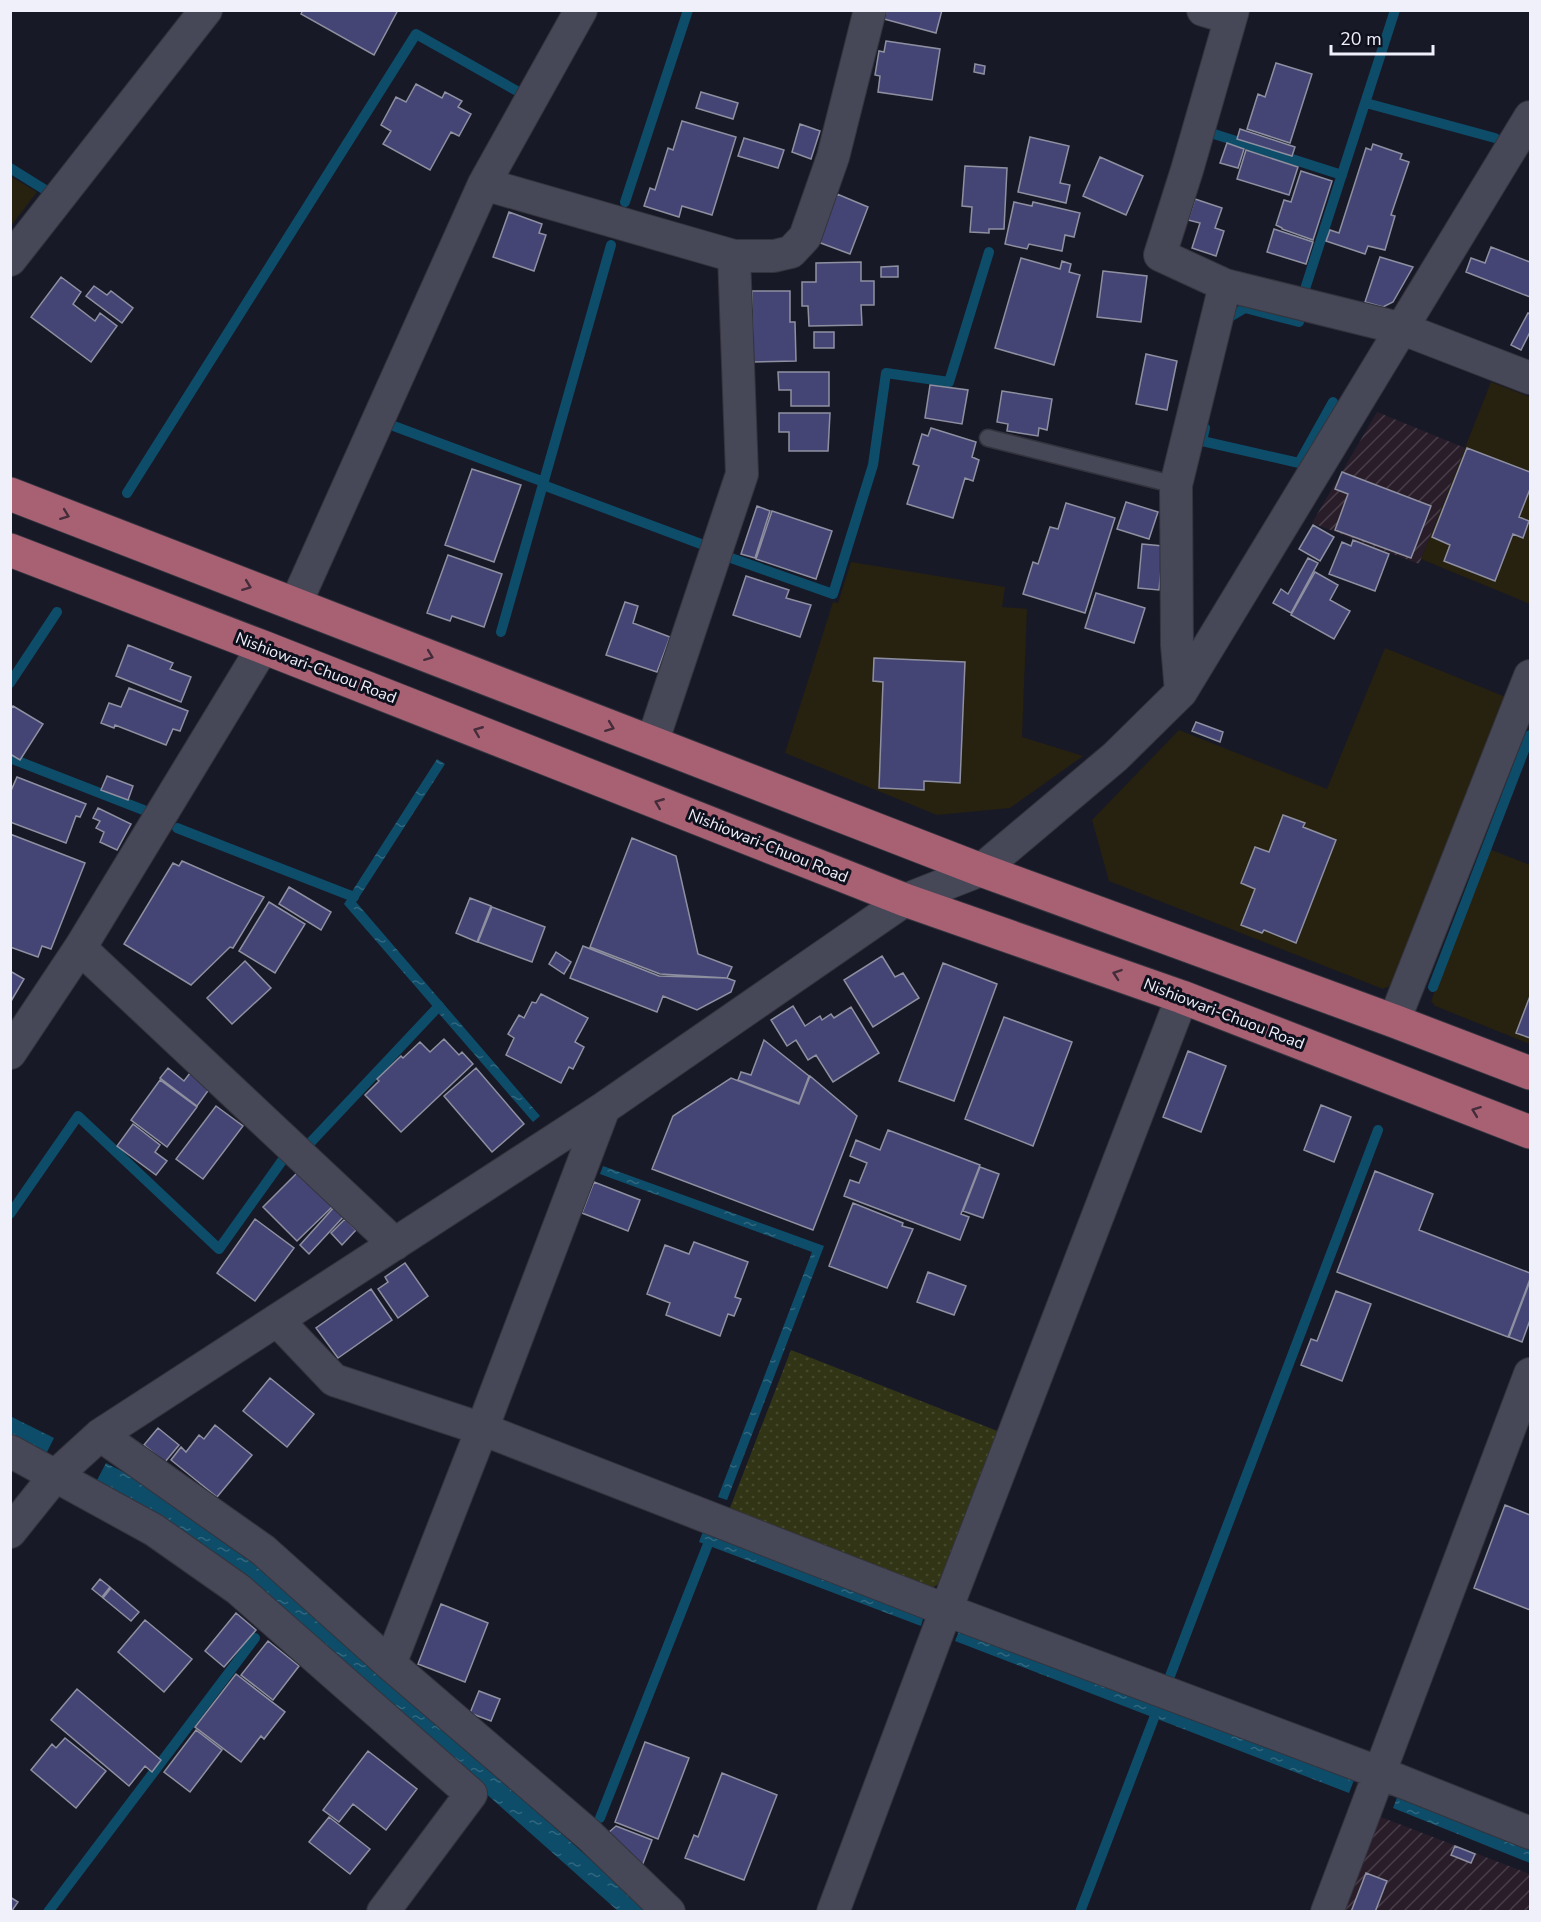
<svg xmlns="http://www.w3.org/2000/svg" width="1541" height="1922" font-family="'Nunito Sans',sans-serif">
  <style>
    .commercial { fill: #272110 }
    .industrial { fill: url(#industrial-furrows) }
    .grass { fill: url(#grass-dots) }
    .water { fill: url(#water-ripples) }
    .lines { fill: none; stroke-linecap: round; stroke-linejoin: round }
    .stream { stroke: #0d4d69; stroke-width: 10 }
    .building { fill: #444574; stroke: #8e90a1; stroke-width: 1.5 }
    .service-casing { stroke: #34343e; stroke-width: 19 }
    .minor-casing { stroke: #34343e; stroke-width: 34 }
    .primary-casing { stroke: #34343e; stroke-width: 35 }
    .service { stroke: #464757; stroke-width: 16 }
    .minor { stroke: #464757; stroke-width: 32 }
    .primary { stroke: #a76173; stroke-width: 33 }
    .oneway { stroke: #442c3b }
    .labels { text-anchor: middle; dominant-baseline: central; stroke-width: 6; stroke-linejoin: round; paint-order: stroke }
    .street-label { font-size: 16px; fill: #eff0fa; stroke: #0f101d }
  </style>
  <defs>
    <pattern id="industrial-furrows" width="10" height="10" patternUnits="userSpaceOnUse" patternTransform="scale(1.5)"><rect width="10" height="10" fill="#291d2a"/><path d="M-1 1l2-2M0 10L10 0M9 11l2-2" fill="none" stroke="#483e4a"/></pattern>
    <pattern id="grass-dots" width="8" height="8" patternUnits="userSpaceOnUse" patternTransform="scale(1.5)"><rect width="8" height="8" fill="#323515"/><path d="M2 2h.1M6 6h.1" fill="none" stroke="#46492c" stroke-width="1.8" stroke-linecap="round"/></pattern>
    <pattern id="water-ripples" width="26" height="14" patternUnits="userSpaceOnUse" patternTransform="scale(1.5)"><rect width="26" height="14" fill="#0d4d69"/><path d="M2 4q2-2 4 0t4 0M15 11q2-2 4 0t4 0" fill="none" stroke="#31677f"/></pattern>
  </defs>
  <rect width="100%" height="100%" fill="#181927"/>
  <path class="commercial" d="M10 176 37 192 11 226H10Z
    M1491 382 1530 397V604L1421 559Z
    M851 562 1005 587 1002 607 1027 609 1022 737 1083 756 1010 808 937 815 785 753 833 602 838 603Z
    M1385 648 1513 700 1398 982 1383 989 1109 881 1092 820 1179 730 1327 789Z
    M1489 849 1530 865V1044L1435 1006 1431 1001Z"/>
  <path class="industrial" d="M1377 412 1465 448 1419 564 1312 523Z
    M1378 1816 1530 1874V1911L1341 1912Z"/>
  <path class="grass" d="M791 1350 1005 1434 950 1576 931 1589 728 1513Z"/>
  <path class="water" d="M437 759 445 764 356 902 540 1116 533 1122 344 904Z
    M603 1166 824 1246 727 1500 718 1497 812 1252 600 1174Z
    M10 1416 54 1438 45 1456 11 1438Z
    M106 1463 164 1493 259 1563 648 1911H618L247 1581 95 1484Z
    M704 1529 925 1612 921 1626 699 1542Z
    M960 1628 1354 1780 1349 1793 955 1641Z
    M1398 1795 1530 1848V1863L1393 1808Z"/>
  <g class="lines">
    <path class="stream" d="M1366 103 1495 138
      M1214 134 1342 175
      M10 168 47 191
      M625 202 688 10
      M1305 289 1395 10
      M1227 324 1228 318 1245 308 1299 322
      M391 425 544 482
      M1205 428 1202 441 1299 463 1333 402
      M543 485 701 544
      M127 493 416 34 517 91
      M731 558 833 594 873 465 886 373 949 382 989 252
      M501 632 611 245
      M10 683 57 612
      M10 758 146 811
      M177 828 354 897
      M1433 987 1530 735
      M310 1143 439 1006
      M10 1214 78 1116 219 1249 284 1158
      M1167 1684 1378 1130
      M600 1818 708 1544
      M48 1912 255 1638
      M1080 1912 1154 1718"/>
  </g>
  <path class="building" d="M303 10H398L374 55 301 14Z
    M887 10H942L936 33 884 19Z
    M886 41 940 49 932 100 878 92 880 76 875 75 879 51 884 52Z
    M1276 63 1312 74 1290 143 1247 129 1258 94 1265 97Z
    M975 64 985 66 984 74 974 72Z
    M416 84 442 98 445 92 462 101 458 107 471 114 459 136 451 132 430 170 383 144 391 131 381 125 396 97 406 102Z
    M701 92 738 103 733 119 696 108Z
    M682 121 736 137 712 215 682 206 679 217 644 206 650 188 655 190 668 148 673 150Z
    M800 124 820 131 811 159 792 152Z
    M1240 129 1295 147 1292 156 1237 139Z
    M1030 137 1069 146 1060 183 1070 185 1066 203 1018 192Z
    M744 138 784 150 778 168 738 156Z
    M1227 143 1244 149 1238 168 1220 163Z
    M1373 144 1402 154 1400 159 1409 162 1391 215 1395 216 1385 250 1368 246 1365 254 1326 241 1330 230 1339 233 1366 148 1371 150Z
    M1246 150 1298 167 1289 195 1237 179Z
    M1100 157 1143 176 1126 215 1083 196Z
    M965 166 1007 168 1004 229H989V233L970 232 972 207 962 206Z
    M1301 171 1332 181 1313 240 1282 229V228L1276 225 1284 200 1291 202Z
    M837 194 868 207 850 254 818 242Z
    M1195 199 1222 208 1215 228 1224 231 1216 256 1192 248 1200 223 1188 220Z
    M1014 202 1032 206 1033 202 1080 213 1074 237 1065 235 1062 251 1029 244 1027 249 1005 244Z
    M509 212 542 224 539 233 546 235 534 271 493 257Z
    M1274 229 1313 242 1306 264 1267 252Z
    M1491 247 1530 262V297L1466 272 1471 258 1485 263Z
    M1380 257 1413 267 1393 302 1383 307 1365 302Z
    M1021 258 1060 269 1062 261 1071 264 1069 272 1080 275 1054 365 995 348Z
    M861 262V281H874V305H861L862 325 809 326 808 306H802V282H816V263Z
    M898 266V277H881V267Z
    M1103 271 1147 276 1141 322 1097 317Z
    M61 277 81 292 73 304 95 321 100 313 117 326 91 362 31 317Z
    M94 286 107 295 111 291 133 308 122 323 86 296Z
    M752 291H790V322H795L796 361 753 362Z
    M1528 313 1530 314V332L1521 350 1511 345Z
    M814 332H834V348H814Z
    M1146 354 1177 361 1167 410 1136 404Z
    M778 372H829V406H791V390H779Z
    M930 385 968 390 962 424 925 418Z
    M1002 391 1052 399 1047 430 1039 428 1038 436 1007 431 1008 424 997 422Z
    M779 413H830L828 451H789V432H779Z
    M931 428 976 442 972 457 979 460 973 481 965 478 953 518 907 504 919 466 913 464 922 434 928 436Z
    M1467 448 1530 472V489L1519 517 1529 521 1523 538 1513 534 1495 581 1444 561 1450 545 1432 537Z
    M472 469 521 485 494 562 445 545Z
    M1342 472 1431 506 1411 558 1335 530 1348 494 1335 489Z
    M1126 502 1158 512 1149 539 1117 529Z
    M1066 503 1115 518 1085 613 1023 594 1033 562 1038 564 1050 527 1058 529Z
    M757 506 770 511 755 558 741 554Z
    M772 511 832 531 816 579 756 559Z
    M1313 525 1334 537 1320 561 1299 549Z
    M1353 540 1389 554 1375 591 1329 574 1342 542 1351 546Z
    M1142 544 1163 546 1159 590 1138 588Z
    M448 555 502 574 484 627 452 616 450 621 427 613Z
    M1308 558 1318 563 1291 613 1273 603 1281 589 1288 594Z
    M1315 572 1338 585 1330 600 1350 611 1334 639 1291 615Z
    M746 576 789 590 786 598 811 605 800 637 733 615Z
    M1096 593 1145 608 1134 643 1085 628Z
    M625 602 638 606 633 623 670 637 657 672 606 655Z
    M128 645 173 663 170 669 191 677 181 702 116 676Z
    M874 658 965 662 960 783 924 781V790L879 788 883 682 873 681Z
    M129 688 188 711 180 731 173 729 166 745 115 725 114 728 101 723 109 703 121 707Z
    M13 706 43 724 20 760 10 754V710Z
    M1196 722 1223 732 1220 742 1192 731Z
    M107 776 133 786 128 800 101 790Z
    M17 777 86 804 80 817 76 816 66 843 10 822V793Z
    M98 808 131 824 117 850 100 842 104 832 96 828 100 821 93 818Z
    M1283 815 1305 823 1303 827 1336 840 1296 943 1264 930 1262 933 1241 925 1255 889 1241 883 1255 847 1269 852Z
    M10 834 85 863 51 949 42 946 38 957 10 947Z
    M632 838 676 856 698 954 732 967 727 978 660 974 590 947Z
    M182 861 264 897 233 948 230 947 191 985 124 944 173 863 179 866Z
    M289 887 331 912 321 930 279 904Z
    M470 898 491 906 477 942 456 933Z
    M269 902 305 924 275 973 239 951Z
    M492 907 545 927 532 962 478 942Z
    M583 946 659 976 727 978 735 981 731 992 697 1010 663 996 657 1012 570 978Z
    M556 952 571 962 564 974 549 964Z
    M882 956 895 977 903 973 919 998 873 1027 844 980Z
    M245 961 271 988 232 1024 207 998Z
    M943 963 997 984 954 1101 899 1081Z
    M10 971 24 979 10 1003Z
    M541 994 588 1018 575 1042 584 1047 573 1069 569 1067 561 1083 506 1055 514 1038 508 1034 519 1015 524 1018 532 1002 536 1003Z
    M1530 996V1038L1516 1033Z
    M793 1006 805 1026 820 1016 822 1020 831 1014 834 1018 851 1007 879 1053 833 1082 816 1055 808 1060 796 1040 787 1046 771 1020Z
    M1004 1017 1072 1042 1033 1146 965 1119Z
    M444 1039 459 1055 462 1052 473 1064 401 1132 365 1095 379 1081 377 1079 401 1056 403 1058 420 1042 430 1052Z
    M764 1040 809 1076 799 1103 738 1080 741 1072 751 1075Z
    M1188 1051 1226 1066 1201 1132 1163 1117Z
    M168 1068 184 1081 190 1073 210 1088 197 1106 160 1078Z
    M476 1068 524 1124 492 1152 444 1096Z
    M810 1076 857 1116 813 1230 652 1169 673 1116 731 1078 799 1104Z
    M160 1080 197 1107 167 1147 131 1120Z
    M1321 1105 1351 1117 1334 1162 1304 1150Z
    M216 1106 243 1126 203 1179 176 1159Z
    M133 1124 160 1145 155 1152 167 1161 156 1175 117 1146Z
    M888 1130 980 1165 961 1214 969 1217 960 1240 844 1196 850 1180 859 1183 867 1163 850 1156 856 1140 880 1150Z
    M980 1167 999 1174 983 1218 963 1211Z
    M299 1171 333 1206 297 1241 263 1207Z
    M1375 1171 1433 1194 1419 1230 1530 1273V1279L1508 1337 1337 1272Z
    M594 1182 640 1200 628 1231 582 1213Z
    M853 1203 903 1223 902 1226 913 1229 887 1288 829 1266Z
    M335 1206 345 1215 309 1254 300 1245Z
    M255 1219 294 1248 255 1301 217 1273Z
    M345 1219 356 1230 342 1245 331 1233Z
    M694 1242 748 1262 735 1297 741 1299 734 1316 728 1314 720 1336 666 1315 670 1303 647 1294 665 1245 689 1254Z
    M405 1263 428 1296 398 1318 378 1289 388 1282 385 1277Z
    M928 1272 966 1286 954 1315 917 1302Z
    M1530 1281V1320L1522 1342 1509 1337Z
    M371 1289 392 1320 338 1358 316 1328Z
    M1336 1291 1371 1304 1342 1381 1301 1365 1311 1339 1317 1341Z
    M270 1378 314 1414 287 1447 243 1411Z
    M215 1425 252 1455 217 1497 171 1460 181 1447 186 1452 199 1435 204 1439Z
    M158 1428 179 1445 165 1462 144 1445Z
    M1505 1505 1530 1515V1610L1474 1588Z
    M100 1579 110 1587 102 1597 92 1589Z
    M111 1588 139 1612 131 1621 103 1598Z
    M441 1604 488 1623 465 1682 418 1664Z
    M236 1613 256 1630 224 1667 205 1651Z
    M145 1620 192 1659 164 1692 118 1652Z
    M268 1641 299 1666 273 1700 241 1675Z
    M236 1674 285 1712 264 1739 261 1736 241 1762 195 1727Z
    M77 1689 161 1760 152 1772 145 1766 129 1786 51 1720Z
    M479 1691 500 1699 491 1721 470 1713Z
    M196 1730 222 1750 190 1792 164 1772Z
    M65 1738 106 1771 76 1808 31 1770 52 1744 56 1748Z
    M645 1742 689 1758 658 1839 615 1822Z
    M368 1751 417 1789 386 1830 353 1804 339 1822 323 1810Z
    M722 1773 777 1795 744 1880 685 1858 694 1835 698 1837Z
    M329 1817 370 1849 350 1874 309 1842Z
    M616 1826 652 1840 642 1866 608 1833Z
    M1455 1846 1475 1854 1471 1863 1451 1855Z
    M1366 1873 1387 1881 1375 1912H1351Z
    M10 1897 18 1902 11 1912H10Z"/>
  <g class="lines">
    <defs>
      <path id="service" d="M988 438 1176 485"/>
      <path id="minor" d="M1203 10 1230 18
        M1233 10 1187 170 1160 255 1225 285 1403 329 1530 378
        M484 184 734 256H774L791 252 805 237 833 157 870 10
        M10 260 206 10
        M295 605 484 184 581 10
        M263 647 80 948 395 1244
        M1181 692 1177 645 1176 485 1225 285
        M652 743 742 474 734 256
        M1394 1021 1530 676
        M10 1053 80 948
        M277 1320 334 1380 482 1429 946 1610 1380 1773 1530 1833
        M100 1435 263 1550 390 1664 588 1834 669 1912
        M10 1451 154 1530 238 1589 471 1794 383 1912
        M10 1532 55 1476 100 1435 604 1108 905 900 981 870 1115 757 1181 692 1530 117
        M390 1664 482 1429 604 1108
        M833 1912 946 1610 1182 997
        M1327 1912 1530 1374"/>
      <path id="primary" d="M10 494 981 870 1394 1021 1530 1073
        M10 550 263 647 905 900 1182 997 1530 1132"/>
    </defs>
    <use href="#service" class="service-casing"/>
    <use href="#minor" class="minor-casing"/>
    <use href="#primary" class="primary-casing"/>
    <use href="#service" class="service"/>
    <use href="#minor" class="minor"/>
    <use href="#primary" class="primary"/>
  </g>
  <defs><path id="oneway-chevron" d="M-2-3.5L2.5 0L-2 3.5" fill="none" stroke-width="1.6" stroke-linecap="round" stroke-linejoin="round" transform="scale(1.5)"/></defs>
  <g class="oneway">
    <use href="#oneway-chevron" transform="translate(65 515) rotate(21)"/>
    <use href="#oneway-chevron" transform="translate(247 586) rotate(21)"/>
    <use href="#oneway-chevron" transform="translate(429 656) rotate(21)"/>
    <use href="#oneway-chevron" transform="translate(610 727) rotate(21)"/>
    <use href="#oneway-chevron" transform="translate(478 731) rotate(-158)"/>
    <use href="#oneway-chevron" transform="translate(659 803) rotate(-158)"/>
    <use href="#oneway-chevron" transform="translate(1117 974) rotate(-161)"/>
    <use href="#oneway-chevron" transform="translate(1476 1111) rotate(-159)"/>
  </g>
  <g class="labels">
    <g class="street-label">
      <text transform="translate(316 668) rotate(21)">Nishiowari-Chuou Road</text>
      <text transform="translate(768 846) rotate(22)">Nishiowari-Chuou Road</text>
      <text transform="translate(1224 1014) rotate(21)">Nishiowari-Chuou Road</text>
    </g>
  </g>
  <rect width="1541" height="1922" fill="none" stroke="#eff0fa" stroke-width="24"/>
  <path d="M1331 45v9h102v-9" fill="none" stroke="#eff0fa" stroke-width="3"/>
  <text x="1340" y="45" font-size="18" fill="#eff0fa" stroke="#0f101d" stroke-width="4.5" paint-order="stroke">20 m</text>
</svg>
